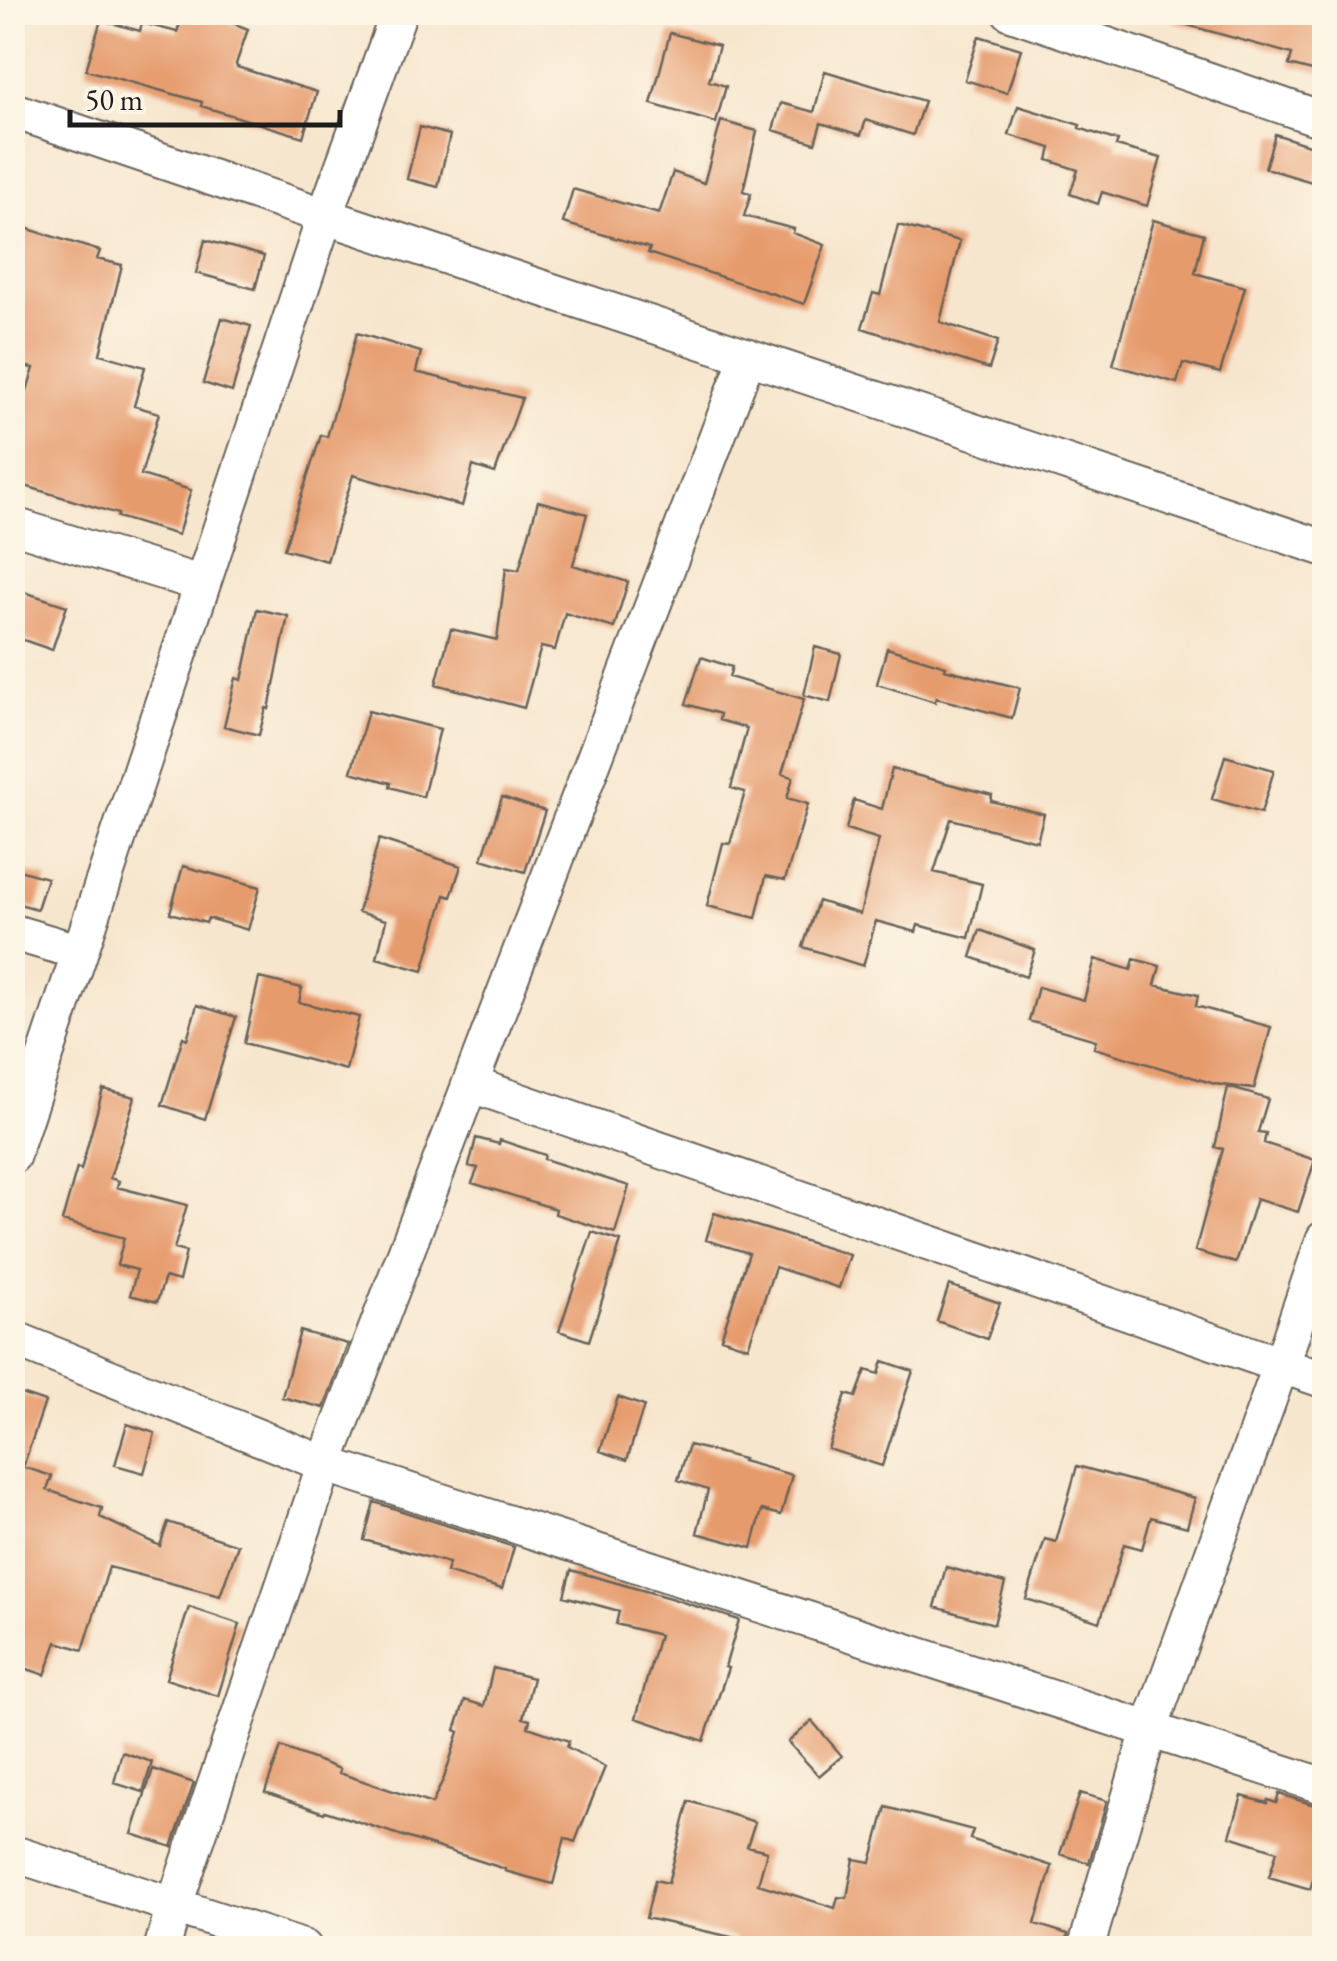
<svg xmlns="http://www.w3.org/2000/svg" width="1337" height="1961" font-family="'EB Garamond',serif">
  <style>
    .building { fill: #e69b6d }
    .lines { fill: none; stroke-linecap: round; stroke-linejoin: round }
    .street-casing { stroke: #69635a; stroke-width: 39 }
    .street { stroke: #fff; stroke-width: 35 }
  </style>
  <rect width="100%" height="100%" fill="#fcf5e5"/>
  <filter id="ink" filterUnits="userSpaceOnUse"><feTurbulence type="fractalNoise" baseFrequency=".01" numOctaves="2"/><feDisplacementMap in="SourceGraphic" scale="20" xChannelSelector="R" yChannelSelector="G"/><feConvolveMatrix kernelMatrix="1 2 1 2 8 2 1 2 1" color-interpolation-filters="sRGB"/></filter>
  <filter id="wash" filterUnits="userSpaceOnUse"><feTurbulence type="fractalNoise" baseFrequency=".0048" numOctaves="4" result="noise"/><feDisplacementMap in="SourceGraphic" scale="40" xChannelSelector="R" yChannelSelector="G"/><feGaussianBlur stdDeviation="2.25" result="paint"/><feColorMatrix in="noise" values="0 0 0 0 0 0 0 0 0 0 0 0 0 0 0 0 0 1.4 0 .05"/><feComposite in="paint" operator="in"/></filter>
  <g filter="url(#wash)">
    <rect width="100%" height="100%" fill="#f7e6ce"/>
    <g id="blocks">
      <path class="building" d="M184 12H205L248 29 236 64 237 67 317 92 303 137 201 106 202 102 86 70 101 20 140 31 142 23 177 32Z
        M1174 12H1280L1324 23V74L1289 65 1292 54 1173 21Z
        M670 33 719 46 709 81 726 86 716 123 651 104Z
        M979 36 1021 49 1007 93 965 80Z
        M825 71 924 101 913 135 866 120 861 135 821 123 815 143 773 130 781 103 814 112Z
        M1018 106 1080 125 1079 128 1118 141 1116 146 1161 158 1147 206 1102 192 1098 204 1070 194 1078 170 1048 160 1051 148 1009 135Z
        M721 121 757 131 743 191 751 194 744 216 794 229 793 233 825 245 804 304 648 253 650 248 563 223 573 189 659 214 673 172 704 183Z
        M420 127 450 135 438 187 407 179Z
        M1275 134 1324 150 1315 183 1265 168Z
        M1153 220 1204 234 1195 273 1245 287 1220 373 1183 363 1177 383 1113 365Z
        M12 224 100 251 97 259 122 265 100 354 145 367 134 406 159 413 141 475 191 490 178 535 117 517 118 514 12 482V438L34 368 12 365Z
        M898 225 960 241 940 322 998 341 989 369 862 328 873 293 880 295Z
        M205 240 264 256 255 289 196 273Z
        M222 318 251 326 232 392 203 383Z
        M357 333 421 352 416 372 522 398 495 473 473 466 462 506 353 475 327 561 284 549 321 435 327 437Z
        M538 501 587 514 573 565 628 582 614 628 565 613 555 650 541 647 524 708 436 684 451 629 497 640 506 568 519 570Z
        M12 588 67 606 52 650 12 636Z
        M257 609 288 616 269 709 266 708 259 735 224 726 236 678 242 680Z
        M815 647 841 654 830 702 804 695Z
        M887 648 946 666 945 669 1020 688 1012 718 936 698 935 702 877 684Z
        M701 657 732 667 729 677 804 699 782 774 793 777 787 798 808 804 785 880 766 876 756 918 707 906 723 843 730 844 745 792 731 788 747 728 719 720 720 714 686 704Z
        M368 711 440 729 423 797 390 787 391 783 351 772Z
        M1225 756 1274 770 1261 813 1212 799Z
        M892 769 992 795 991 801 1044 814 1037 841 951 819 934 872 982 884 969 938 918 925 916 932 876 921 863 966 803 947 818 901 860 914 879 839 846 829 854 800 882 809Z
        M502 797 545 811 525 872 482 859Z
        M379 839 461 866 451 897 445 895 423 971 377 958 386 920 358 912Z
        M183 866 260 887 248 930 208 918 206 923 170 913Z
        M12 868 47 878 37 909 12 902Z
        M980 930 1035 950 1026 977 971 957Z
        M1095 959 1131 970 1134 959 1160 966 1155 985 1198 995 1196 1006 1271 1027 1254 1089 1215 1084 1094 1048 1096 1040 1029 1021 1038 987 1084 1000Z
        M259 978 302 988 299 1002 359 1017 346 1070 244 1043Z
        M197 1005 236 1017 205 1119 162 1105 183 1037 187 1039Z
        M1228 1087 1268 1099 1258 1132 1266 1133 1264 1143 1315 1160 1298 1212 1256 1199 1236 1263 1195 1251 1223 1149 1215 1147Z
        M103 1089 135 1097 110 1178 119 1181 117 1187 187 1205 174 1249 186 1252 179 1281 165 1277 157 1302 130 1295 137 1270 117 1265 124 1238 62 1221 77 1168 81 1170Z
        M476 1138 499 1144 500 1140 545 1155 544 1159 629 1186 615 1233 555 1214 556 1209 472 1183 478 1168 469 1166Z
        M714 1213 850 1255 839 1288 775 1267 748 1347 721 1338 749 1253 706 1240Z
        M592 1232 621 1241 589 1341 559 1331Z
        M949 1285 1000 1303 987 1339 937 1321Z
        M300 1331 348 1344 324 1408 282 1397Z
        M883 1361 913 1371 882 1466 828 1449 846 1394 856 1397 866 1370 879 1374Z
        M12 1391 45 1402 23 1467 52 1476 47 1490 102 1508 100 1517 160 1546 168 1522 238 1545 220 1596 109 1567 83 1650 57 1642 45 1675 12 1664Z
        M618 1397 644 1406 627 1460 600 1451Z
        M127 1424 155 1433 144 1473 115 1465Z
        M689 1445 743 1459 742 1461 792 1475 781 1515 762 1510 752 1548 697 1533 708 1490 678 1480Z
        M1077 1466 1195 1498 1187 1527 1151 1517 1142 1549 1124 1544 1100 1622 1026 1599 1045 1539 1056 1542Z
        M374 1502 514 1547 502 1589 446 1572 449 1563 364 1540Z
        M946 1567 1005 1583 994 1624 935 1607Z
        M571 1570 670 1598 739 1620 725 1667 728 1668 704 1741 636 1718 659 1635 616 1624 619 1611 564 1596Z
        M189 1607 240 1624 218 1696 166 1679Z
        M493 1668 533 1678 523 1718 530 1720 528 1727 569 1741 567 1747 605 1767 575 1842 565 1838 553 1884 505 1871V1869L325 1811 324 1813 265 1792 281 1747 340 1769 339 1773 432 1804 444 1778 459 1732 455 1730 465 1700 484 1706Z
        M812 1721 842 1756 819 1776 788 1742Z
        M122 1752 152 1762 143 1792 114 1783Z
        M153 1769 194 1783 172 1847 132 1834Z
        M1080 1793 1107 1801 1089 1863 1060 1854Z
        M1279 1794 1324 1808V1844L1310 1889 1269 1877 1277 1851 1230 1836 1242 1796 1267 1803 1268 1800 1276 1803Z
        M689 1801 755 1822 747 1846 767 1851 758 1884 835 1908 838 1897 847 1898 854 1859 871 1862 886 1807 973 1830 970 1839 1052 1866 1035 1924 1068 1934 1065 1948H734L736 1938 646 1918 655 1880 668 1883Z"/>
    </g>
  </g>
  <g filter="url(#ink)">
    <use href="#blocks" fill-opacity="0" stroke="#69635a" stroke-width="2.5"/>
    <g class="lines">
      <defs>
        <path id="street" d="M1010 12 1324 120
          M12 110 325 216 1324 548
          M12 525 202 584
          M12 932 79 952
          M470 1084 1324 1380
          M12 1156 325 216 399 12
          M12 1338 325 1464 1324 1786
          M12 1853 304 1948
          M162 1948 174 1906 325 1464 748 356
          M1086 1948 1150 1728 1281 1365 1324 1239"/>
      </defs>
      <use href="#street" class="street-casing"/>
      <use href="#street" class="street"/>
    </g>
  </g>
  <rect width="1337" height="1961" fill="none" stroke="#fcf5e5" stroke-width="50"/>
  <path d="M70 110v15h270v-15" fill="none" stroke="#1c1c1c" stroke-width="5"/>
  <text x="85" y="110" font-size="30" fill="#1c1c1c" stroke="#fcf5e5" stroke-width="8" paint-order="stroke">50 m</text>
</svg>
